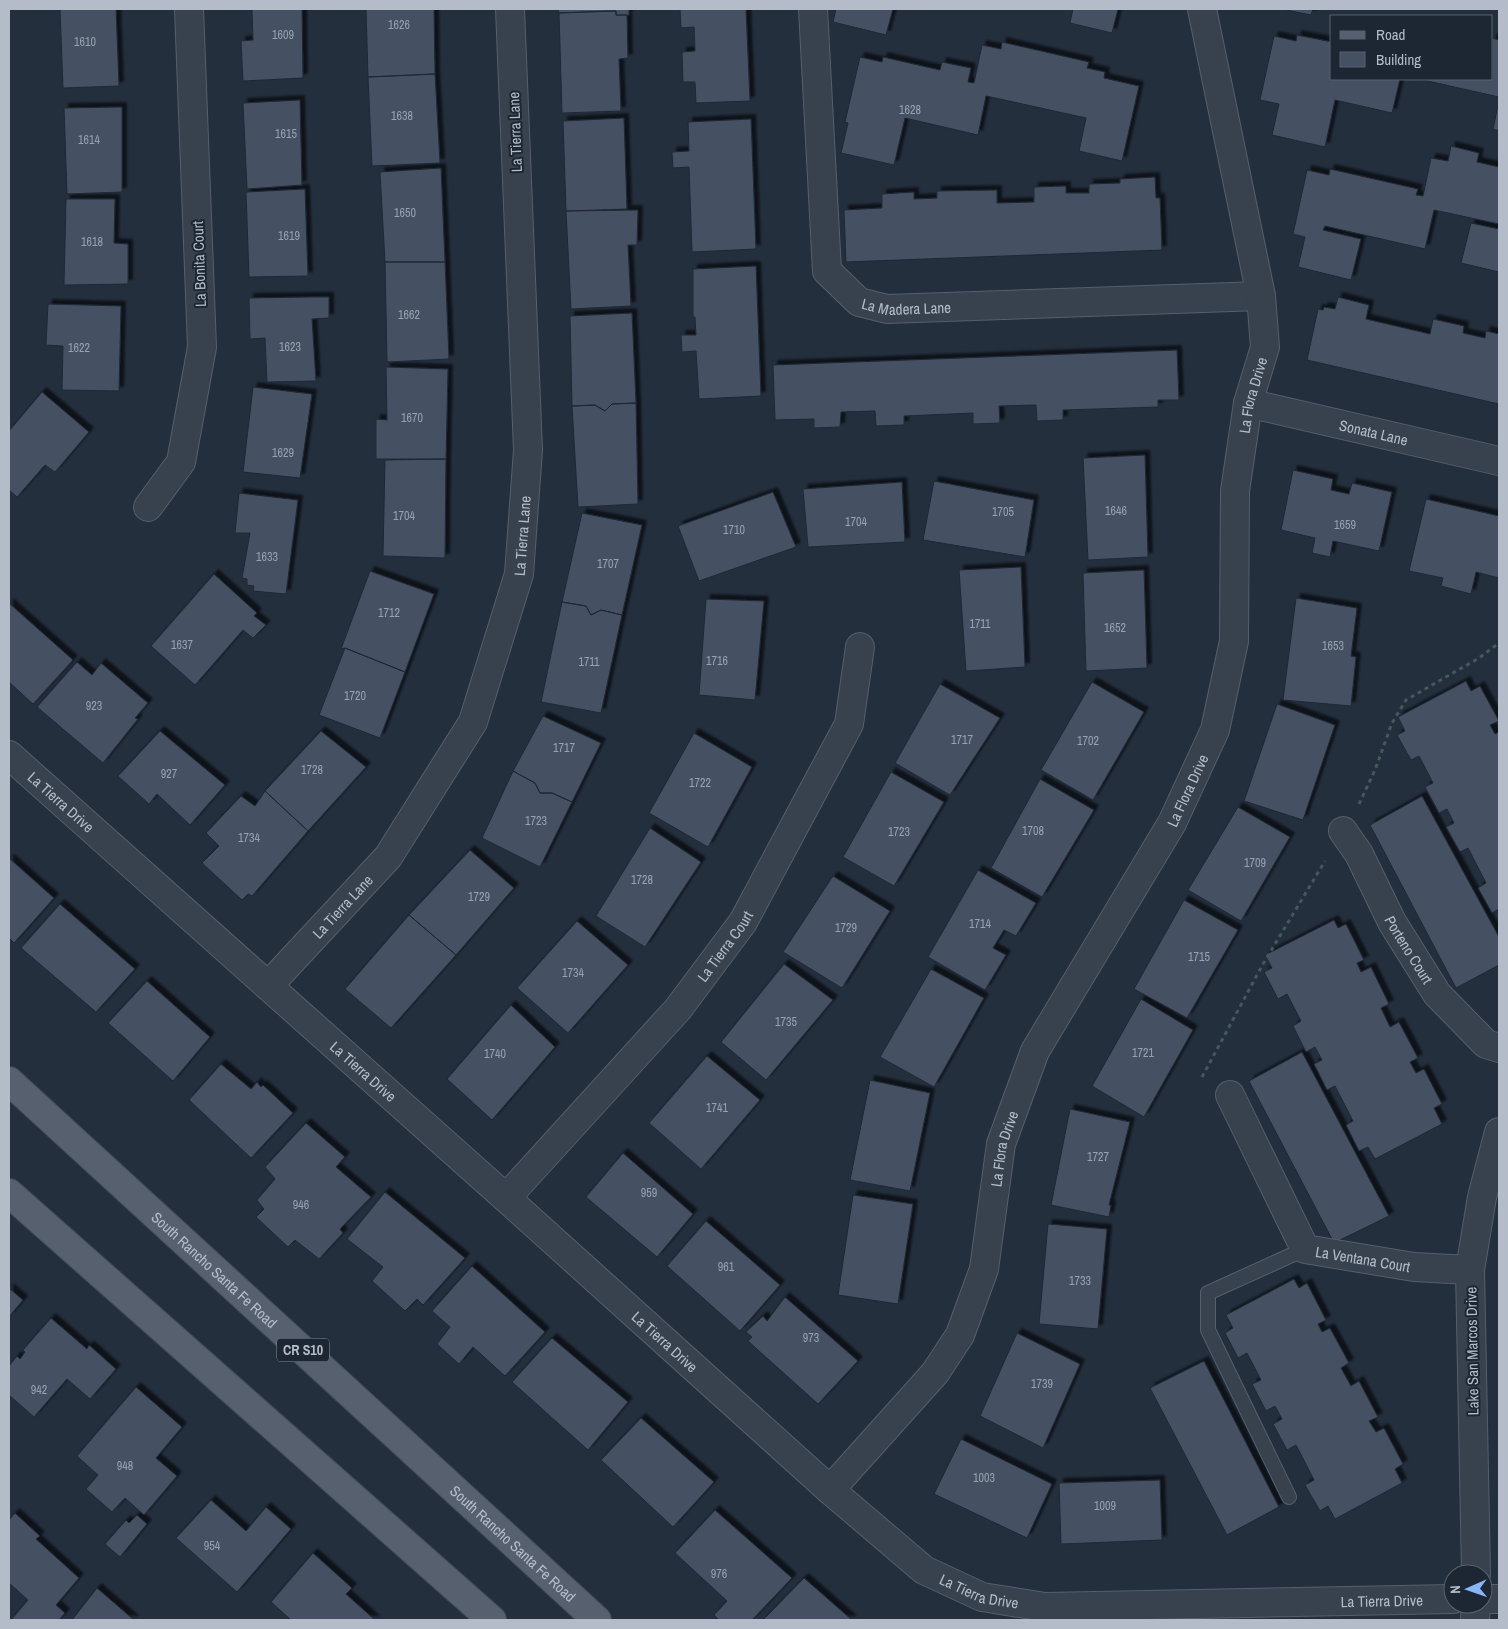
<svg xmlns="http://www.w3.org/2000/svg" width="1508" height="1629" font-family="'Archivo Narrow',sans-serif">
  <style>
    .building { fill: #455162; stroke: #1f2835; filter: url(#shadow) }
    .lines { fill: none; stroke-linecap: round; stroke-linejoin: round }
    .service-casing { stroke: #565f6c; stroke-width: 16 }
    .minor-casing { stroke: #565f6c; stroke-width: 30 }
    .tertiary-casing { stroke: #565f6c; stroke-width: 30 }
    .primary-casing { stroke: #414a57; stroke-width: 30 }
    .path { stroke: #44595c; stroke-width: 3; stroke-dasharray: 4 4; stroke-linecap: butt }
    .service { stroke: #38414e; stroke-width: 14 }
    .minor { stroke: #38414e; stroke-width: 28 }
    .tertiary { stroke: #38414e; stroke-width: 28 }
    .primary { stroke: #56606e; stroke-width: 28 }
    .labels { text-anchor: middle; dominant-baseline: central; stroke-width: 4; stroke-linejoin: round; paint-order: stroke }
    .number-label { font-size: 12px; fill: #98a1af }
    .shield { fill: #1d2633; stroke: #878f9c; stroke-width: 1 }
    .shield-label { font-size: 14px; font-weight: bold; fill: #b4bcc9 }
    .street-label { font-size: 15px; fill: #b4bcc9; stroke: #1d2633 }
  </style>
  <defs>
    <filter id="shadow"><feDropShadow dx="4.5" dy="-4.5" stdDeviation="1" flood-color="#0009"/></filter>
  </defs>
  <rect width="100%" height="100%" fill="#242f3e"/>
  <path class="building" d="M60 9H116L119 86 63 88Z
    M252 9H302L303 78 243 81 241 41 253 40Z
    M366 9H434L435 74 368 77Z
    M558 9H629V15H616V11L559 13Z
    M680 9H746L750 101 696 103 695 82H683L682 52 695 51 694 27 681 28Z
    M836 9H893L886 35 833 22Z
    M1073 9H1118L1112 33 1070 23Z
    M1281 9H1313L1311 15Z
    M608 11H616V15H627L628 58 619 59 621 111 562 113 559 13Z
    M1297 35 1332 42V79H1400L1392 113 1335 100 1325 147 1272 135 1279 104 1260 100 1274 36 1296 41Z
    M1492 38 1499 40V97L1419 79H1492Z
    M1002 42 1089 62 1087 68 1105 72 1104 78 1139 86 1122 161 1079 151 1086 118 986 96 978 135 905 118 894 165 841 153 848 123 845 122 860 57 882 62 883 57 940 70 942 62 971 68 968 82 974 83 982 45 1001 49Z
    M435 74 440 163 372 166 368 77Z
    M300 100 302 185 247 189 243 103Z
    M1499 101V131L1493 129Z
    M122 107V192L67 194 64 108Z
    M624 118 627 209 566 211 563 121Z
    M751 119 756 249 692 252 689 167 673 168 672 152 689 151 688 122Z
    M1451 146 1479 153 1477 162 1499 167V224L1434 210 1425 249 1325 226 1323 230 1361 239 1351 280 1298 267 1305 237 1293 234 1307 170 1329 175 1330 169 1418 189 1416 195 1423 196 1431 158 1448 161Z
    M441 168 445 262H385L380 172Z
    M1155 177 1156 198H1160L1162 250 846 262 844 210 882 208V194L914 192V199L937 198V191L997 190V203L1034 202V187L1066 186V193H1089V184L1120 183V179Z
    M305 189 308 276 249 277 246 192Z
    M66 199H115L114 243 128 244V284L64 285Z
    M638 210 637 245H628L631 306 571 309 566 211Z
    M1471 223 1499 229V272L1461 263Z
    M385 262H445L449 359 387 362Z
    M756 266 761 396 699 399 696 351 682 352 681 335H696L695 317H693V269Z
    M311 297H329V318L312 319 316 381 267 382 265 338 250 339 249 298Z
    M1338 297 1369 305 1366 319 1430 334 1433 319 1464 326 1463 333 1485 338 1486 331 1499 334V404L1307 360 1318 309 1323 310 1324 307 1335 309Z
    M48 304 121 306 119 391 62 390 63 346 46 345Z
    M632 313 636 403 612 404 605 411 595 405 572 406 570 316Z
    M1177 350 1179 400H1158V407L1063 410V420L1037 421 1036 405 999 406 1000 423 973 424V413L904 416V425L876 426 875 411 841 412 840 427 814 428V419L775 420 773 365Z
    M386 367 448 369 446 459H376V419L387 420Z
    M253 387 312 394 300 478 243 472Z
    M42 392 89 432 55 472 45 465 17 497 9 490V431Z
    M636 403 638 504 578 507 572 406 595 405 605 411 612 404Z
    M1145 455 1148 557 1088 560 1083 458Z
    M446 459 445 558 383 556 385 460Z
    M1293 470 1333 479 1331 490 1349 494 1352 483 1392 492 1379 551 1333 541 1330 557 1312 553 1315 538 1281 530Z
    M934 481 1034 500 1025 557 923 540Z
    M902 482 905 542 808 547 803 489Z
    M773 492 796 547 699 581 678 526Z
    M239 493 298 500 286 594 253 591 254 586 247 585V579L242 578 250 533H235Z
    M1426 499 1499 516V578L1476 572 1471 594 1441 586 1443 578 1409 571Z
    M582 513 642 525 622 615 601 610 591 615 586 606 562 602Z
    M1021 567 1025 667 966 671 959 570Z
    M1144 570 1147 668 1086 671 1083 573Z
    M370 571 434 594 405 672 345 648 341 649Z
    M214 574 257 613 254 616 266 625 253 638 243 630 195 685 151 646Z
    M1296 598 1357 608 1351 656 1356 657 1351 706 1283 700Z
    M706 599 764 601 755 700 699 695Z
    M562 602 586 606 591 615 601 610 622 615 601 713 541 702Z
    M9 603 73 660 33 704 9 682Z
    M345 648 405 672 380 738 319 715Z
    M77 662 92 675 101 663 148 703 135 718 138 719 103 763 37 707Z
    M1466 681 1471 691 1480 686 1499 721 1490 725 1495 734 1499 732V909L1492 913 1478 888 1486 883 1468 848 1460 852 1446 827 1454 823 1447 809 1439 813 1425 787 1433 783 1419 756 1411 760 1397 735 1405 731 1398 717Z
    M1092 682 1144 712 1093 800 1041 770Z
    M940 684 1000 718 950 795 895 763Z
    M1277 704 1335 725 1303 820 1244 801Z
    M543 716 601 743 572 802 552 793H540L535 783 513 771Z
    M160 731 225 785 190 825 157 794 149 804 118 776Z
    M321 731 366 767 308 831 265 791Z
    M694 733 752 767 708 847 649 813Z
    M513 771 535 783 540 793H552L572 802 540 867 482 838Z
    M891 772 944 802 894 886 843 857Z
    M1040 779 1094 810 1042 897 991 868Z
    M265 791 308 831 252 896 248 894 242 900 202 863 219 846 206 833 241 796 255 806Z
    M1422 796 1499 937V965L1456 988 1370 825Z
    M1238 807 1290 837 1241 921 1188 890Z
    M650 828 701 862 645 947 596 916Z
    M470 850 514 888 456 955 409 915Z
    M9 858 54 898 14 943 9 938Z
    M978 870 1036 903 1016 936 1004 930 993 948 1006 955 985 990 928 957Z
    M833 876 890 911 842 988 783 952Z
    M1184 900 1238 930 1187 1018 1134 989Z
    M60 904 135 969 96 1012 21 948Z
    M409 915 456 955 391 1028 345 989Z
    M1334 920 1338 928 1346 924 1364 960 1357 963 1361 972 1371 967 1389 1004 1381 1008 1390 1027 1399 1022 1418 1058 1410 1062 1416 1073 1424 1069 1442 1104 1434 1108 1442 1124 1375 1159 1368 1147 1359 1151 1346 1125 1353 1121 1335 1086 1327 1090 1314 1064 1322 1060 1315 1047 1306 1052 1293 1026 1301 1021 1287 994 1278 999 1264 972 1272 968 1265 955Z
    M577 921 628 965 568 1033 517 988Z
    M784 964 833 1000 766 1080 721 1042Z
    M931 969 984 998 934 1087 880 1057Z
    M147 981 210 1037 173 1081 108 1023Z
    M1141 999 1193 1030 1144 1117 1092 1086Z
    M511 1005 555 1047 492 1120 447 1079Z
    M1302 1052 1389 1216 1334 1243 1249 1081Z
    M707 1056 760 1100 701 1169 649 1123Z
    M221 1064 251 1089 257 1082 261 1087 263 1085 293 1113 251 1158 189 1100Z
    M870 1080 930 1093 910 1191 850 1180Z
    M1070 1109 1130 1122 1109 1205H1111L1109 1217 1051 1205Z
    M306 1123 345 1157 336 1167 371 1197 340 1229 343 1233 319 1259 295 1240 288 1247 256 1217 264 1209 257 1200 275 1179 265 1167Z
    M623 1153 693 1214 657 1257 586 1197Z
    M385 1192 465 1258 423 1305 417 1299 405 1311 372 1281 383 1267 347 1239Z
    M853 1195 913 1204 898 1304 838 1295Z
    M706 1221 780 1285 740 1331 667 1266Z
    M1048 1224 1107 1229 1098 1329 1039 1324Z
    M472 1266 545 1332 505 1376 473 1347 459 1364 437 1344 450 1327 432 1311Z
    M1294 1279 1299 1288 1307 1283 1326 1320 1318 1324 1322 1332 1330 1328 1349 1363 1341 1368 1351 1386 1359 1381 1378 1417 1369 1421 1376 1432 1384 1428 1403 1464 1395 1469 1402 1483 1335 1519 1328 1506 1320 1511 1305 1485 1314 1480 1296 1445 1287 1450 1273 1424 1282 1419 1275 1406 1266 1411 1252 1384 1261 1380 1247 1353 1238 1358 1225 1333 1233 1328 1226 1315Z
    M9 1288 23 1300 9 1317Z
    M785 1297 858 1361 818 1404 748 1341 752 1337 746 1332 763 1316 767 1321Z
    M51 1318 87 1349 89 1345 116 1369 90 1399 67 1379 34 1417 9 1395V1366L17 1356 20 1359 25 1352 23 1350Z
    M1017 1333 1080 1364 1043 1448 980 1416Z
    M552 1338 628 1402 588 1450 512 1382Z
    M1204 1361 1279 1507 1227 1535 1150 1388Z
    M136 1387 182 1427 156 1458 177 1476 144 1515 125 1498 112 1512 86 1489 98 1475 77 1456Z
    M641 1418 714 1482 673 1527 601 1460Z
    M961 1439 1052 1484 1027 1538 934 1494Z
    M1160 1480 1162 1540 1061 1544 1059 1483Z
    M211 1500 246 1531 266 1507 291 1529 237 1592 176 1538Z
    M715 1510 792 1578 752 1620H719L714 1615 727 1601 675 1553Z
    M15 1513 40 1536 36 1539 79 1578 56 1605 65 1613 59 1620H11L28 1600 9 1583V1520Z
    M137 1515 147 1524 120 1557 105 1544 126 1520 129 1523Z
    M313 1553 352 1588 346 1594 375 1620H291L271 1602Z
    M804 1578 852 1620H763Z
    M97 1588 134 1620H72Z"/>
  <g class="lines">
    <defs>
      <path id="service" d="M1289 1497 1208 1330V1293L1305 1249"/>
      <g id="minor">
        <path id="s1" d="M813 9 827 271 859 302 887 309 1261 296"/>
        <path id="s2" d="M1248 403 1499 461"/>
        <path d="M148 507 181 462 202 347 189 9"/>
        <path id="s3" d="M9 755 506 1198 830 1490 924 1570 982 1597 1045 1607 1453 1599"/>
        <path id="s4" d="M1343 831 1359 854 1392 922 1437 994 1486 1044 1499 1048"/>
        <path id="s5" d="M268 986 388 857 473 722 519 574 528 450 510 9"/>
        <path id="s6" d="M1230 1095 1305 1249 1414 1267 1470 1270"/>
        <path id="s7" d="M506 1198 678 1009 743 922 849 724 860 647"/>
        <path id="s8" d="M830 1490 935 1373 960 1335 984 1269 1001 1144 1035 1051 1172 823 1215 730 1234 641 1235 491 1248 403 1265 347 1261 296 1202 9"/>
        <path d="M1483 1599H1499"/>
      </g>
      <path id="tertiary" d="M1476 1574 1470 1270 1482 1197 1499 1132
        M1475 1620 1476 1604"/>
      <g id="primary">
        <path id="s9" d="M9 1081 597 1620"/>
        <path d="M9 1193 492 1620"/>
      </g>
    </defs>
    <use href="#service" class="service-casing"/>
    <use href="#minor" class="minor-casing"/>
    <use href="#tertiary" class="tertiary-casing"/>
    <use href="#primary" class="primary-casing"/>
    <path class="path" d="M1359 804 1375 770 1392 723 1406 700 1479 658 1499 643
      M1202 1077 1263 964 1325 861"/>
    <use href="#service" class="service"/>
    <use href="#minor" class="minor"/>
    <use href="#tertiary" class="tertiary"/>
    <use href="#primary" class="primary"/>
  </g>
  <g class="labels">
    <g class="number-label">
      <text x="399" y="25">1626</text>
      <text x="283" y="35">1609</text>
      <text x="85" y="42">1610</text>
      <text x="910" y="110">1628</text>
      <text x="402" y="116">1638</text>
      <text x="286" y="134">1615</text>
      <text x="89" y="140">1614</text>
      <text x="405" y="213">1650</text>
      <text x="289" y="236">1619</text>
      <text x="92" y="242">1618</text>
      <text x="409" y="315">1662</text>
      <text x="290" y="347">1623</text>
      <text x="79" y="348">1622</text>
      <text x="412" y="418">1670</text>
      <text x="283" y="453">1629</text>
      <text x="1116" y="511">1646</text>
      <text x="1003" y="512">1705</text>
      <text x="404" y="516">1704</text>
      <text x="856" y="522">1704</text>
      <text x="1345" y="525">1659</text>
      <text x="734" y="530">1710</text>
      <text x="267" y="557">1633</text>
      <text x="608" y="564">1707</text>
      <text x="389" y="613">1712</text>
      <text x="980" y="624">1711</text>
      <text x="1115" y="628">1652</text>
      <text x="182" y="645">1637</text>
      <text x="1333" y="646">1653</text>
      <text x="717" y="661">1716</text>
      <text x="589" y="662">1711</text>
      <text x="355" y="696">1720</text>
      <text x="94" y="706">923</text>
      <text x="962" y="740">1717</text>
      <text x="1088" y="741">1702</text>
      <text x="564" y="748">1717</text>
      <text x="312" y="770">1728</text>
      <text x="169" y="774">927</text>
      <text x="700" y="783">1722</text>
      <text x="536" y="821">1723</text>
      <text x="1033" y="831">1708</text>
      <text x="899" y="832">1723</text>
      <text x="249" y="838">1734</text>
      <text x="1255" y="863">1709</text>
      <text x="642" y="880">1728</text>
      <text x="479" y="897">1729</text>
      <text x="980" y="924">1714</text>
      <text x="846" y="928">1729</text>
      <text x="1199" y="957">1715</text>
      <text x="573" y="973">1734</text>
      <text x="786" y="1022">1735</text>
      <text x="1143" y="1053">1721</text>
      <text x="495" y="1054">1740</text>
      <text x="717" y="1108">1741</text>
      <text x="1098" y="1157">1727</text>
      <text x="649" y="1193">959</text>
      <text x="301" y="1205">946</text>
      <text x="726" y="1267">961</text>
      <text x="1080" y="1281">1733</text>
      <text x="811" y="1338">973</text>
      <text x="1042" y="1384">1739</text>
      <text x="39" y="1390">942</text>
      <text x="125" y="1466">948</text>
      <text x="984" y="1478">1003</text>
      <text x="1105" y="1506">1009</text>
      <text x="212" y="1546">954</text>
      <text x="719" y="1574">976</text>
    </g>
    <rect class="shield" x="277" y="1338.5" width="52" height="23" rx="4"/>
    <g class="shield-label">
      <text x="303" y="1350">CR S10</text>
    </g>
    <g class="street-label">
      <text transform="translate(515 132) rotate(-92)">La Tierra Lane</text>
      <text transform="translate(199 264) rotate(-92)">La Bonita Court</text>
      <text stroke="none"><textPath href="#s1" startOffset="355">La Madera Lane</textPath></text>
      <text stroke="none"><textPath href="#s8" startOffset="1205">La Flora Drive</textPath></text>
      <text stroke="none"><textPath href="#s2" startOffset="129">Sonata Lane</textPath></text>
      <text stroke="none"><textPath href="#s5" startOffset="529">La Tierra Lane</textPath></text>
      <text stroke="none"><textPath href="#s8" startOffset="800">La Flora Drive</textPath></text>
      <text stroke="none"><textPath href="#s3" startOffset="70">La Tierra Drive</textPath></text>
      <text stroke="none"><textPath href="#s5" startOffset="109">La Tierra Lane</textPath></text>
      <text stroke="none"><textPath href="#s7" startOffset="334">La Tierra Court</textPath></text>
      <text stroke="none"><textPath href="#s4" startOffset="136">Porteno Court</textPath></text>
      <text stroke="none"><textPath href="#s3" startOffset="475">La Tierra Drive</textPath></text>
      <text stroke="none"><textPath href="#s8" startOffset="395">La Flora Drive</textPath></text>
      <text stroke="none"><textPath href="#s6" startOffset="230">La Ventana Court</textPath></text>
      <text stroke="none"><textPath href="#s9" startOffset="279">South Rancho Santa Fe Road</textPath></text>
      <text stroke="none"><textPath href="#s3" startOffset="880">La Tierra Drive</textPath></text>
      <text transform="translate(1472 1351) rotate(-91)">Lake San Marcos Drive</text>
      <text stroke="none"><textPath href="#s9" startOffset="684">South Rancho Santa Fe Road</textPath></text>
      <text stroke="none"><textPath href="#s3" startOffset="1285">La Tierra Drive</textPath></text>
      <text stroke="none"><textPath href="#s3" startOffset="1690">La Tierra Drive</textPath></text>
    </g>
  </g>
  <rect width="1508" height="1629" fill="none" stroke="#b4bcc9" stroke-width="20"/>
  <rect x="1330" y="15" width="162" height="65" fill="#1d2633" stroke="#59626f"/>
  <rect x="1340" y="31" width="25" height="8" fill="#56606e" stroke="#59626f"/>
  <text x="1376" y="40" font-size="15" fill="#b4bcc9">Road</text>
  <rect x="1340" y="52" width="25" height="15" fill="#455162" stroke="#59626f"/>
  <text x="1376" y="65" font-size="15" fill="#b4bcc9">Building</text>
  <g transform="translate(1468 1589) rotate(268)"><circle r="24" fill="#1d2633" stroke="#59626f"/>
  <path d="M0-4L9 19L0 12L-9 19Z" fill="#8ab4f8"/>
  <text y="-8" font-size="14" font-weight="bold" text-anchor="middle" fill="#b4bcc9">N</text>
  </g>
</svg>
